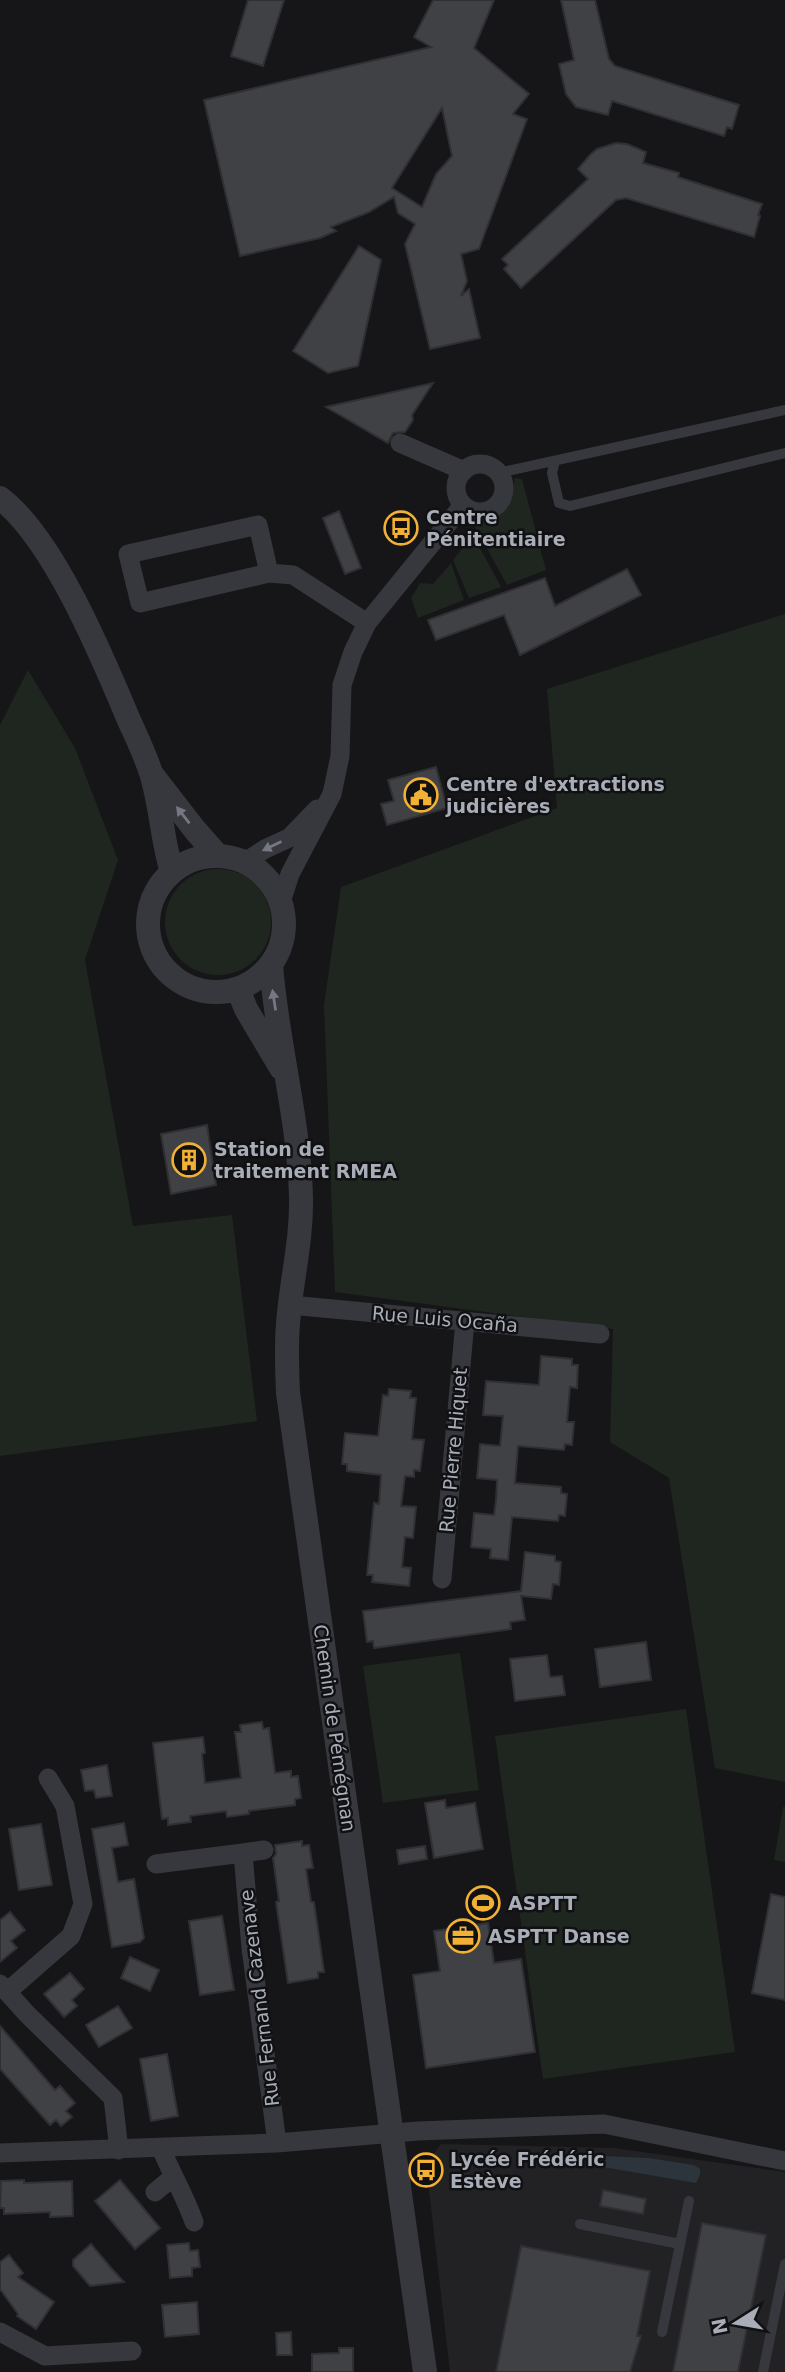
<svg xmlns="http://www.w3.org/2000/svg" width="785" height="2372" font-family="'DejaVu Sans',sans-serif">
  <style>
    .built { fill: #222225 }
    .green { fill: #1e261f }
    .water { fill: #2c353c }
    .building { fill: #404145; stroke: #303034; stroke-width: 2; fill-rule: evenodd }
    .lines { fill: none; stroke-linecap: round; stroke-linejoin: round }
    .service { stroke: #37383d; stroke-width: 10 }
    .minor { stroke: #37383d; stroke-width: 19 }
    .tertiary { stroke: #37383d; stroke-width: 24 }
    .oneway { fill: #757881 }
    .labels { text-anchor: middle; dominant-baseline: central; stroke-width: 5; stroke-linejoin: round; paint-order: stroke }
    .poi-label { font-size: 19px; font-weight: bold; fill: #a8adb8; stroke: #111113; text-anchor: start }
    .street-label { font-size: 19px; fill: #a8adb8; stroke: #111113 }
  </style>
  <rect width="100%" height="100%" fill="#161618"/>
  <path class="built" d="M441 2144 614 2148 785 2172V2372H450L426 2164Z"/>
  <path class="green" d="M515 478 522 479 546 570 507 585 473 523C503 515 510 509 515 478Z
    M473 535 501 587 469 598 453 560Z
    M451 563 464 600 418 618 411 598 420 583 433 584Z
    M785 614V1782L715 1768 669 1478 610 1442 613 1329 335 1292 324 1005 341 887 557 808 547 689Z
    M28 670 75 748 118 860 85 960 133 1226 232 1215 257 1421 0 1456V725Z
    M165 922a53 53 0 1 1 106 0a53 53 0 1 1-106 0Z
    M460 1653 479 1790 383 1803 363 1666Z
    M686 1709 735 2052 543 2079 495 1736Z
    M783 1807H785V1862L774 1860Z"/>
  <path class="water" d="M603 2156 648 2158 694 2165 700 2169V2175L696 2183 603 2167Z"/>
  <path class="building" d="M248 0H284L263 66 231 56Z
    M433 0H494L474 48 529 94 513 114 527 119 479 249 461 254 467 281 461 296 469 289 480 338 430 349 405 244 415 224 398 213 394 197 369 212 331 227 336 231 320 238 240 256 204 100 431 47 414 37ZM442 108 452 156 436 174 422 207 392 188Z
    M561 0H595L609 59 615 66 739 105 732 129 727 127 724 136 612 101 608 115 576 107 566 94 559 64 574 60Z
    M616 143 627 144 646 152 643 163 679 173 678 177 762 204 758 215 760 216 754 237 626 198 616 200 521 288 504 269 508 265 502 259 588 179 578 169 590 155 597 149Z
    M359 246 381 260 358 366 328 373 293 351Z
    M433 383 412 415 413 420 405 432 393 433 388 443 326 407Z
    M339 511 361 568 345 574 323 518Z
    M627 569 641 595 520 655 504 615 436 640 428 620 545 578 555 606Z
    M436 767 447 808 387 825 381 804 394 801 388 780Z
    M207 1125 216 1185 171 1194 161 1134Z
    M541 1356 572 1359V1365H578L577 1388 570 1387 567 1422H574L572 1445 565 1444 564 1450 518 1446 515 1483 561 1487V1493L567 1494 565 1516 559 1515 558 1521 512 1517 508 1560 490 1558 491 1549 471 1547 474 1513 494 1515 496 1501 497 1480 477 1478 480 1444 500 1446 503 1416 483 1415 486 1381 539 1385Z
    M389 1389 411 1391 410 1398H416L412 1439 424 1440 420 1471 414 1470V1477L405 1476 401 1506 416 1507 413 1538 405 1537 402 1567 411 1568 409 1586 372 1582 373 1575H367L374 1503 379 1504 381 1475 347 1471V1464H342L345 1433 378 1436 383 1395 388 1396Z
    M525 1552 555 1556V1561L561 1562 559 1585 553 1584 551 1599 521 1596 525 1620 510 1622 511 1629 374 1648 373 1641 367 1642 363 1611 521 1591Z
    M646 1642 651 1680 600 1687 595 1649Z
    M547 1655 550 1677 562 1676 565 1695 515 1701 510 1659Z
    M262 1722 263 1729 269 1728 275 1773 291 1771V1777L298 1776 301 1798 295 1799V1805L249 1811V1814L227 1817 226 1811 190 1816 191 1822 168 1825V1818L162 1819 153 1743 203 1737 205 1753 202 1754 205 1783 241 1778 235 1732H241L240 1725Z
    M107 1765 112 1796 96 1798 94 1790 85 1791 81 1770Z
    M445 1800 446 1808 475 1803 483 1849 434 1858 425 1803Z
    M124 1823 128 1845 112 1848 118 1882 134 1879 144 1938 140 1942 112 1947 92 1829Z
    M41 1824 52 1885 19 1890 9 1829Z
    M302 1841V1846L309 1845 313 1868 306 1869 311 1902H314L324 1972H318V1978L288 1983 276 1902 279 1901 273 1858 276 1854 275 1845Z
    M425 1846 427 1859 399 1864 397 1850Z
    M771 1894 785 1897V2000L752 1993Z
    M10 1912 25 1930 11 1941 17 1948 0 1962V1920Z
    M222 1916 234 1990 200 1995 189 1921Z
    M488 1923 494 1963 521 1959 535 2052 426 2068 413 1975 440 1971 434 1931Z
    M130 1957 159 1970 150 1991 121 1978Z
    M70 1973 84 1989 72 2000 77 2006 64 2017 44 1994Z
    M118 2006 132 2028 99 2047 86 2025Z
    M0 2026 55 2090 60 2086 75 2103 66 2111 72 2117 61 2126 56 2120 50 2125 0 2069Z
    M167 2054 178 2116 151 2121 140 2059Z
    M24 2180V2183L72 2181 73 2216 50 2217V2212L4 2214V2208H0L1 2181Z
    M120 2180 160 2228 135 2249 95 2201Z
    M603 2190 646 2199 643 2214 600 2206Z
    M702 2223 766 2235 738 2372H673Z
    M189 2243 190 2251 198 2250 200 2267 192 2268V2276L170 2278 167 2245Z
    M91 2244 111 2268 124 2282 90 2286 85 2280 73 2266V2260Z
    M521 2246 650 2271 637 2336H641L630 2372H496Z
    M9 2255 23 2273 18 2277 54 2302 36 2329 17 2316 18 2314 0 2289V2262Z
    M197 2302 199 2334 165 2337 162 2305Z
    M291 2332 292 2355H277L276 2333Z
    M339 2348H353V2372H312V2354L339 2353Z"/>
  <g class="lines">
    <path class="service" d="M555 461 552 473 559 503 570 506 785 453
      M498 473 785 410
      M580 2224 680 2244
      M662 2332 689 2201
      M763 2372 785 2264"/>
    <path class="minor" d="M400 443 464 471
      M456 488a24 24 0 1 1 48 0a24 24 0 1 1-48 0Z
      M269 573 258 525 128 554 140 603 269 573 293 575 367 623
      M245 862 265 849 289 838 317 809
      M281 902 290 874 332 794 340 756 342 685 353 652 367 623 463 505
      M290 1305 600 1334
      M442 1579 465 1321
      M243 1853 264 1850
      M156 1864 243 1853 251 1948 277 2143
      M0 1984 27 2014 113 2098 119 2150
      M7 1992 71 1936 83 1904 65 1806 48 1778
      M161 2148C171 2173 185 2196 194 2222
      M0 2153 277 2143 418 2131 604 2124 785 2161
      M155 2192 172 2178
      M0 2332 45 2356 132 2351"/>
    <path class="tertiary" d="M0 498C53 538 102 656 128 718 136 736 145 754 151 773 161 805 162 840 172 872
      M154 777 195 830 217 855
      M148 924a68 68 0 1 1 136 0a68 68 0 1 1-136 0Z
      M271 965C277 1043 299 1119 301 1197 302 1241 291 1281 288 1324 286 1347 287 1370 288 1393L425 2372
      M238 989 246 1009 281 1068"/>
  </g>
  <defs><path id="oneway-solid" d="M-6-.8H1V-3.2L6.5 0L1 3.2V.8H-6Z" transform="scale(1.75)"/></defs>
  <g class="oneway">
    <use href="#oneway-solid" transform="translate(183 815) rotate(-128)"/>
    <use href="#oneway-solid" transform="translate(272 846) rotate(154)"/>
    <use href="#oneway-solid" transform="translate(274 1000) rotate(-99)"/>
  </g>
  <defs>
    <symbol id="bus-ring" viewBox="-11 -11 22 22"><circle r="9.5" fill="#111113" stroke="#f2b134" stroke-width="1.5"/><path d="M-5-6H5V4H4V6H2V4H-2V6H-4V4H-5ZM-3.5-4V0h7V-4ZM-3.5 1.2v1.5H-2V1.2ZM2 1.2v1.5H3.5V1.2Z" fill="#f2b134"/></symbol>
    <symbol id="civic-ring" viewBox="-11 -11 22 22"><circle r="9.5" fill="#111113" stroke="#f2b134" stroke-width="1.5"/><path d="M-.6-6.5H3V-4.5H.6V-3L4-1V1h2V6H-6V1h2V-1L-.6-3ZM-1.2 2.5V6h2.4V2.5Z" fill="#f2b134"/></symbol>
    <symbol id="building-ring" viewBox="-11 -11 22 22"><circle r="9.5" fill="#111113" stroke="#f2b134" stroke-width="1.5"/><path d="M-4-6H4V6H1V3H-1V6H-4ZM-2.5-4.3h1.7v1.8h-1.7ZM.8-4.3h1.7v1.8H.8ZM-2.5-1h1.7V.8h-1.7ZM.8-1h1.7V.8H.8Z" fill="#f2b134"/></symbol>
    <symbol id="stadium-ring" viewBox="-11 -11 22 22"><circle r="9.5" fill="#111113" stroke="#f2b134" stroke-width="1.5"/><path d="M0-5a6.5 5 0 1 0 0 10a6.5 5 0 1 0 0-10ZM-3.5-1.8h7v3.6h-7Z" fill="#f2b134"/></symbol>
    <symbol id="office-ring" viewBox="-11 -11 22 22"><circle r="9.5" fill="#111113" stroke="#f2b134" stroke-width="1.5"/><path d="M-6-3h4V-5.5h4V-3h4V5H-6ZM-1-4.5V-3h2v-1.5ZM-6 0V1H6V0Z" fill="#f2b134"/></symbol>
  </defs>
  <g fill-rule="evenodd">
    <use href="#bus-ring" x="382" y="509" width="38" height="38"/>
    <use href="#civic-ring" x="402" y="776" width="38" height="38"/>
    <use href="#building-ring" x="170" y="1141" width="38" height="38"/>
    <use href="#stadium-ring" x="464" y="1884" width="38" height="38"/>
    <use href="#office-ring" x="444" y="1917" width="38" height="38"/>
    <use href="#bus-ring" x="407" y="2151" width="38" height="38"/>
  </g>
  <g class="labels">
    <g class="poi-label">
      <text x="426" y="517">Centre<tspan x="426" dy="22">Pénitentiaire</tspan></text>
      <text x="446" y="784">Centre d'extractions<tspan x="446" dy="22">judicières</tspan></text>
      <text x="214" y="1149">Station de<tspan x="214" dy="22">traitement RMEA</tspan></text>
      <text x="508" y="1903">ASPTT</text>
      <text x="488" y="1936">ASPTT Danse</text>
      <text x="450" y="2159">Lycée Frédéric<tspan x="450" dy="22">Estève</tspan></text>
    </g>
    <g class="street-label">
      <text transform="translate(445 1319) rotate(5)">Rue Luis Ocaña</text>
      <text transform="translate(453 1450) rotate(-85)">Rue Pierre Hiquet</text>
      <text transform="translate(335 1728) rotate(82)">Chemin de Pémégnan</text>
      <text transform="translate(259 1998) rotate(-97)">Rue Fernand Cazenave</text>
    </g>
  </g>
  <g transform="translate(736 2323) rotate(259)" stroke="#111113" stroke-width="5" paint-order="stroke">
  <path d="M0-5L12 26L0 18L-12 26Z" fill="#a8adb8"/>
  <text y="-10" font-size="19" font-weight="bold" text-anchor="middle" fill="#a8adb8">N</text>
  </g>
</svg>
